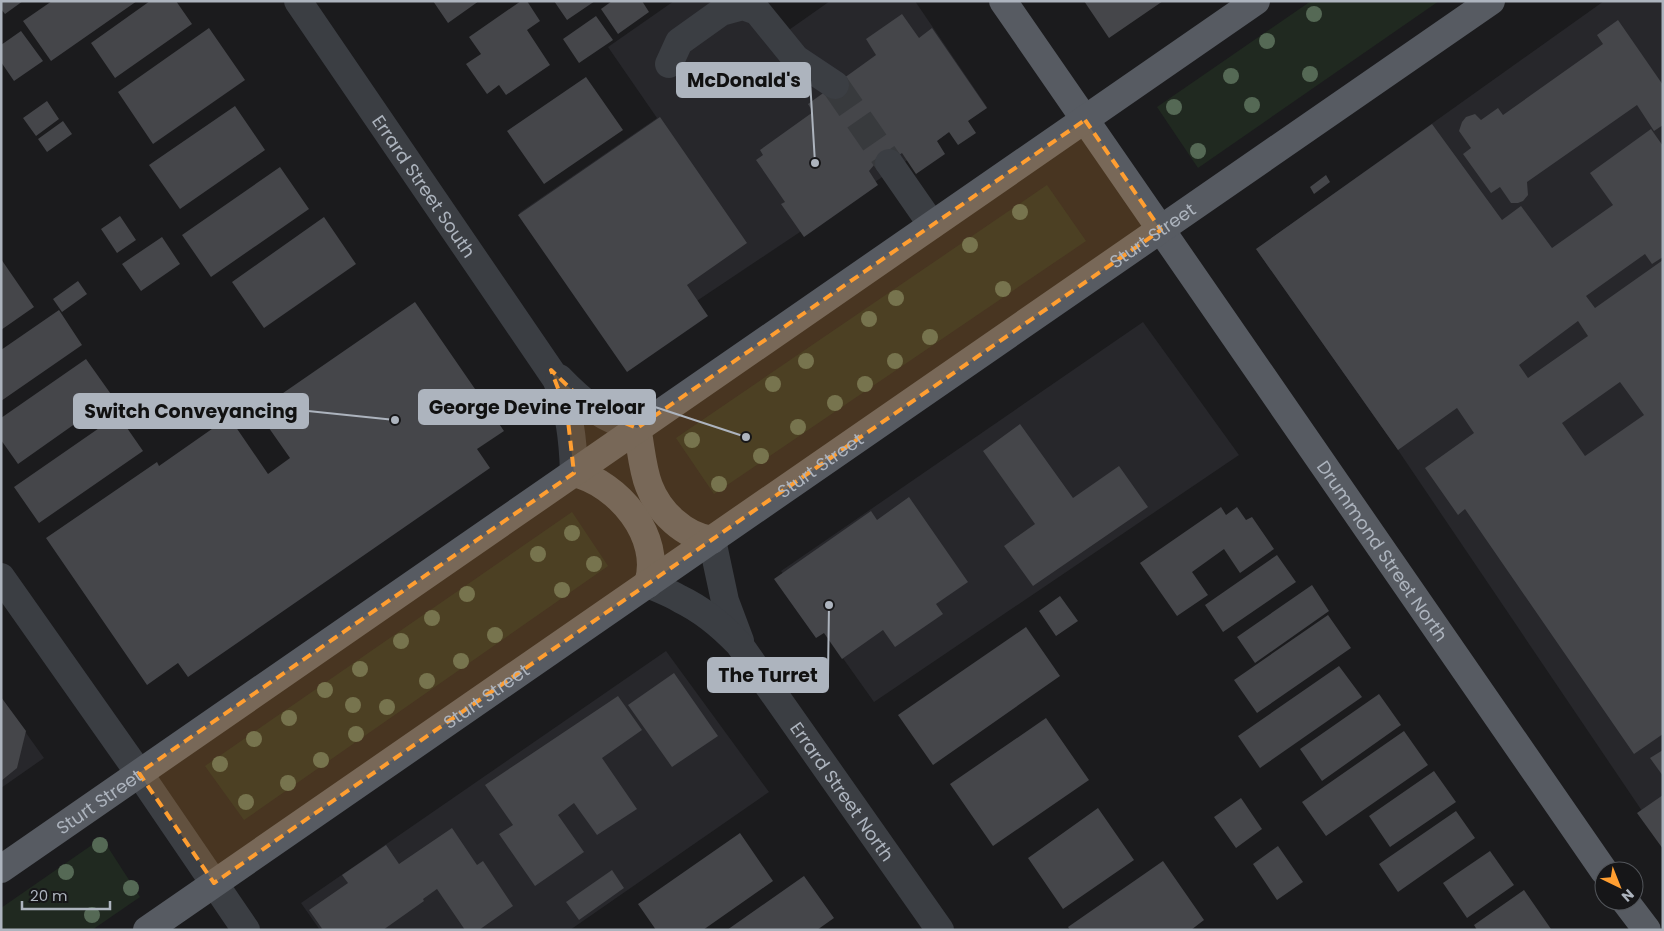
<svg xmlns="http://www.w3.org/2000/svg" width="1664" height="931" font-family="Poppins,sans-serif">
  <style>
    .built { fill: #27272b }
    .green { fill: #202920 }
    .building { fill: #45464a; fill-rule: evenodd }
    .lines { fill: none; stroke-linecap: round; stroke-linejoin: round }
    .minor-tunnel { stroke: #383a3d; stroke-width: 28; stroke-dasharray: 28 14; stroke-linecap: butt }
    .minor { stroke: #3b3e43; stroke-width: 28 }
    .major { stroke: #575b62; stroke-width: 28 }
    .tree { fill: #556955 }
    .marked { fill: #ff9e31; fill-opacity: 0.2; stroke: #ff9e31; stroke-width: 4; stroke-dasharray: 10 6; stroke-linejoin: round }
    .labels { text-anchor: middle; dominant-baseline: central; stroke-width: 4; stroke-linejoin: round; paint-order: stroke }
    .street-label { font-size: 18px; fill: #adb4be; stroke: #161618 }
    .leader { fill: none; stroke: #adb4be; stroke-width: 2 }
    .callout-dot { fill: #adb4be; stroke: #161618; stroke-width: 2 }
    .callout { fill: #adb4be; stroke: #adb4be; stroke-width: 2 }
    .callout-label { font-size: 19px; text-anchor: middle; font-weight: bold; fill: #111 }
  </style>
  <rect width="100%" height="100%" fill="#1b1b1d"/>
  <path class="built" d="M674 1H764L786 32 830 1H915L987 107 616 355 519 213 657 118 608 47Z
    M1604 1H1663V842L1398 450 1256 249Z
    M1143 322 1239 455 874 702 781 571Z
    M666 651 769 792 570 930H320L301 903Z
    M1 698 44 758 1 788Z"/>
  <path class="green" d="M1311 1H1439L1198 168 1157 107Z
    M1047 185 1086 241 714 494 676 438Z
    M572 512 608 566 244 820 205 766Z
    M102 838 140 897 92 930H1V908Z"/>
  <path class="building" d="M1 1H23L5 14 1 9Z
    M52 1H137L51 61 23 21Z
    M150 1H176L192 24 115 78 91 43Z
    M433 1H479L448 23Z
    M521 1H527L540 21 527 30 550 65 506 95 499 85 487 94 466 64 481 54 469 37Z
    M554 1H595L567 20Z
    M612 1H642L649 12 618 34 601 9Z
    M1084 1H1163L1109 38Z
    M902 14 919 38 932 28 987 108 968 121 976 133 958 145 949 132 937 141 945 154 916 174 902 153 878 170 874 165 869 171 878 185 804 237 781 204 785 202 756 160 763 155 760 150 813 112 808 104 876 55 866 39Z
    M596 16 613 40 579 63 563 39Z
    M1618 20 1663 85V125L1654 131 1637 105 1527 182 1528 195 1523 201 1518 203H1511L1500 187 1491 193 1463 154 1471 148 1459 131 1462 122 1466 117 1475 114 1481 120 1498 108 1503 115 1603 44 1597 35Z
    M209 28 245 80 153 144 118 92Z
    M21 31 43 61 14 81 1 62V45Z
    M586 77 623 130 544 184 507 131Z
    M47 101 59 119 36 136 23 118Z
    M235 106 265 150 180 209 149 165Z
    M660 117 747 243 687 285 708 316 627 372 518 215Z
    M63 121 72 134 47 152 38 139Z
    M1432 124 1502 220 1521 206 1552 248 1613 205 1590 173 1651 129 1663 146V257L1652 264 1645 254 1586 296 1595 308 1663 260V734L1634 754 1465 509 1458 515 1425 468 1474 433 1457 408 1398 450 1256 249ZM1578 321 1588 336 1528 378 1519 365ZM1620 382 1644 415 1585 456 1562 423Z
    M280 167 309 209 211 277 182 235Z
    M1326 175 1330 182 1314 194 1310 187Z
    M120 216 136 240 117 253 101 229Z
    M324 217 356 264 264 328 232 282Z
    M162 237 180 264 141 291 122 264Z
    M1 259 34 307 1 330Z
    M78 281 87 294 62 312 53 299Z
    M415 302 504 431 477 449 490 468 188 677 178 663 147 685 46 538 157 462 159 466 229 417 268 474 290 458 257 411Z
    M59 310 82 345 1 401V350Z
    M86 359 113 397 18 464 1 440V418Z
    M118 415 143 451 39 523 14 487Z
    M1020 424 1073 498 1119 466 1148 507 1033 586 1004 546 1035 524 983 451Z
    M909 497 968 582 936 604 943 614 895 647 883 630 842 659 824 633 816 638 774 579 871 511 877 520Z
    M1221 507 1226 515 1237 507 1246 520 1252 517 1274 549 1240 573 1224 549 1192 572 1208 595 1177 616 1140 563Z
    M1277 555 1296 582 1223 632 1205 605Z
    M1312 585 1329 611 1255 663 1237 637Z
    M1060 596 1078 621 1056 636 1039 611Z
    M1328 615 1351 648 1257 713 1234 680Z
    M1026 627 1060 676 933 765 898 715Z
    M1339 666 1362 697 1260 768 1238 736Z
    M674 673 718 736 672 767 628 705Z
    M1379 694 1401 725 1322 781 1300 749Z
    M618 696 642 730 602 758 637 809 597 835 574 803 558 815 584 852 535 886 499 834 513 825 485 785Z
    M1 697 26 731 17 768 1 781Z
    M1046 718 1089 780 993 846 950 784Z
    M1404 731 1428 765 1326 836 1302 802Z
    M1663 750V776L1650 758Z
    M1434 771 1456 802 1390 847 1369 816Z
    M1663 795V849L1637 813Z
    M1241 798 1262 829 1236 848 1214 817Z
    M1098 808 1134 860 1063 909 1028 858Z
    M1456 811 1475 838 1398 892 1379 864Z
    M452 828 477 865 483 861 513 906 479 930H465L437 889 423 899 424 901 383 930H323L309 910 348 883 342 875 386 845 399 864Z
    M740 833 773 881 703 930H656L638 904Z
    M1278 846 1303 882 1277 900 1253 864Z
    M1490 851 1514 885 1467 918 1443 883Z
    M1163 861 1204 920 1191 930H1070L1068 927Z
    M612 870 624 888 579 920 566 902Z
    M804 876 834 918 817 930H727Z
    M1524 890 1551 929 1477 930 1474 925Z"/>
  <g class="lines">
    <path class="minor-tunnel" d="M835 85 889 163"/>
    <g class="minor">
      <path id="s1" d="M298 1 556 379C570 409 573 441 574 473"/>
      <path d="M669 64 679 42 721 12 743 6 757 11 796 59 835 85"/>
      <path d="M889 163 932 225"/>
      <path d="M559 378C582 402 605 421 637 428"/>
      <path d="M712 540 725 601 740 641"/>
      <path d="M1 577 139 773 246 930"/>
      <path id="s2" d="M648 584C659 589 670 593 680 599 703 610 722 626 739 644L940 930"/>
    </g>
    <g class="major">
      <path id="s3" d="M1003 1 1604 871"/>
      <path d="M637 428C641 447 642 468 649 486 659 512 684 536 712 540"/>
      <path d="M574 473C618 483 663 537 648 584"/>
      <path id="s4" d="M1 869 1256 1"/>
      <path d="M1625 901 1647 930"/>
      <path id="s5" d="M147 930 1491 1"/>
    </g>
  </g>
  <g class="tree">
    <circle cx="1314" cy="14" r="8"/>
    <circle cx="1267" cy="41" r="8"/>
    <circle cx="1310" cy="74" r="8"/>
    <circle cx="1231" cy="76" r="8"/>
    <circle cx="1252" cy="105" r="8"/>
    <circle cx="1174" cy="107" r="8"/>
    <circle cx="1198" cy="151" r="8"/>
    <circle cx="1020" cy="212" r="8"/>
    <circle cx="970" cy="245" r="8"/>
    <circle cx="1003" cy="289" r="8"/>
    <circle cx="896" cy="298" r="8"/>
    <circle cx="869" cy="319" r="8"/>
    <circle cx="930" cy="337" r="8"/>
    <circle cx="806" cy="361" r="8"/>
    <circle cx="895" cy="361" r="8"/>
    <circle cx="773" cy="384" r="8"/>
    <circle cx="865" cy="384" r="8"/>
    <circle cx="835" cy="403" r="8"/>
    <circle cx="798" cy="427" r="8"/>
    <circle cx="692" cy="440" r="8"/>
    <circle cx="761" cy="456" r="8"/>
    <circle cx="719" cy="484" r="8"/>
    <circle cx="572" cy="533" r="8"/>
    <circle cx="538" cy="554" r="8"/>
    <circle cx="594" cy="564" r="8"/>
    <circle cx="562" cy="590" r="8"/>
    <circle cx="467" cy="594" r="8"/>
    <circle cx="432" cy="618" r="8"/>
    <circle cx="495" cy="635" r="8"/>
    <circle cx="401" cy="641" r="8"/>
    <circle cx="461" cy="661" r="8"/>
    <circle cx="360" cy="669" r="8"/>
    <circle cx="427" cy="681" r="8"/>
    <circle cx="325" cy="690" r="8"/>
    <circle cx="353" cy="705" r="8"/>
    <circle cx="387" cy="707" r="8"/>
    <circle cx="289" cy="718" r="8"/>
    <circle cx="356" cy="734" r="8"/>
    <circle cx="254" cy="739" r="8"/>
    <circle cx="321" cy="760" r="8"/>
    <circle cx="220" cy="764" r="8"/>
    <circle cx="288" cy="783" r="8"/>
    <circle cx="246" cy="802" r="8"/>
    <circle cx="100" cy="845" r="8"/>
    <circle cx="66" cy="872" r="8"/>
    <circle cx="131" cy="888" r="8"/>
    <circle cx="92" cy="915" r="8"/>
  </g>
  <path class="marked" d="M1085 120 1161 230 214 883 139 773 574 473 567 412 551 370 592 409 637 428Z"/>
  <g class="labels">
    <g class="street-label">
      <text stroke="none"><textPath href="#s1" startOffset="224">Errard Street South</textPath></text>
      <text stroke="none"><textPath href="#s5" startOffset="1222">Sturt Street</textPath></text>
      <text stroke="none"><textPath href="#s5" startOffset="818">Sturt Street</textPath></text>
      <text stroke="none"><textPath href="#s3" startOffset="668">Drummond Street North</textPath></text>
      <text stroke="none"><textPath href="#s5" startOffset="412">Sturt Street</textPath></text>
      <text stroke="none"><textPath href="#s2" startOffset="290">Errard Street North</textPath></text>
      <text stroke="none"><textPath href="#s4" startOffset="119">Sturt Street</textPath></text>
    </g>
  </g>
  <path class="leader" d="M815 163L810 80M746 437L655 407M395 420L308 411M829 605L828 675"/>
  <g class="callout-dot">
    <circle cx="815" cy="163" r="5"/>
    <circle cx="746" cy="437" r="5"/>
    <circle cx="395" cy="420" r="5"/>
    <circle cx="829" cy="605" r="5"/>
  </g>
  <g class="callout">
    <rect x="677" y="63" width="133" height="34" rx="5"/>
    <rect x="419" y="390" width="236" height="34" rx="5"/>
    <rect x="74" y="394" width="234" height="34" rx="5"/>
    <rect x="708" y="658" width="120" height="34" rx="5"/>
  </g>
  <g class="callout-label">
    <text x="744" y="87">McDonald's</text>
    <text x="537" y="414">George Devine Treloar</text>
    <text x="191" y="418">Switch Conveyancing</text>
    <text x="768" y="682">The Turret</text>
  </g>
  <rect width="1664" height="931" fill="none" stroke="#adb4be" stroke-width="5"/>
  <g transform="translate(1619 886) rotate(137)"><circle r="24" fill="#161618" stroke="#52555a"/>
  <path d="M0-4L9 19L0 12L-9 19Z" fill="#ff9e31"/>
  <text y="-8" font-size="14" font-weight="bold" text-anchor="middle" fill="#adb4be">N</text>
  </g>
  <path d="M22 901v8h88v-8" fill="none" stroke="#adb4be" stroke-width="2.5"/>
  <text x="30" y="901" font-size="15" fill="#adb4be" stroke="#161618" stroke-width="4" paint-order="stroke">20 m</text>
</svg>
